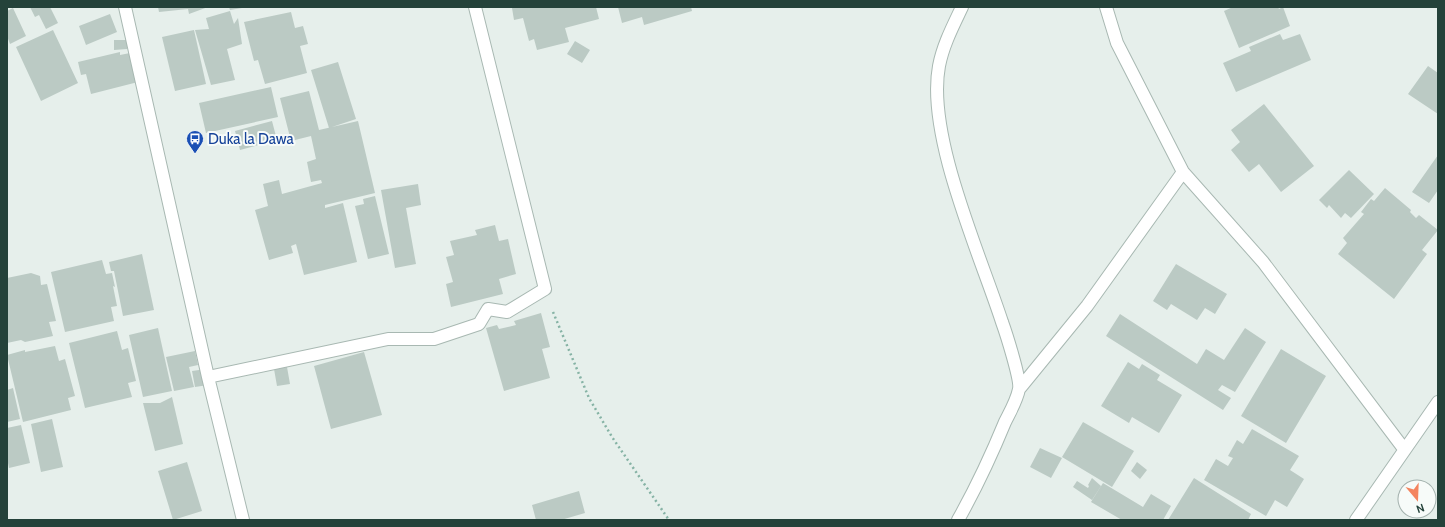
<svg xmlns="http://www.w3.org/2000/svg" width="1445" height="527" font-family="Cabin,sans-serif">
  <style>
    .building { fill: #bbcac4 }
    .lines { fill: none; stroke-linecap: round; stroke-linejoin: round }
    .street-casing { stroke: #a8b8b2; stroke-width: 14 }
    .path { stroke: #86b3a5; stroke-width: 2.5; stroke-dasharray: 2 3; stroke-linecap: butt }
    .street { stroke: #fff; stroke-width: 12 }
    .labels { text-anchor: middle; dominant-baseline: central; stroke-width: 4; stroke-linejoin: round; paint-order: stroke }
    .transit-label { font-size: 15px; fill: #164399; stroke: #f7fbf9; text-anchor: start }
  </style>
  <rect width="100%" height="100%" fill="#e6efeb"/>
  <path class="building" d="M30 7H50L58 23 46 29 39 15 35 17Z
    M158 7H208L189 14 188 9 159 12Z
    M229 7H242V8L230 10Z
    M517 7H596L599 19 565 28 569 42 537 50 534 39 529 41 523 18 514 20 512 8Z
    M618 7H691L692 11 644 25 642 17 622 23Z
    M1233 7H1278L1279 9 1283 7 1290 26 1239 48 1224 11Z
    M13 8 26 36 10 44 7 36V11Z
    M230 11 234 24 238 18 242 44 227 49 235 80 211 85 195 30 209 29 206 18Z
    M291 12 295 28 303 26 308 44 300 46 307 73 265 84 258 60 254 61 244 22Z
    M110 14 117 32 86 45 79 26Z
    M53 30 78 83 41 101 16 47Z
    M194 30 206 84 175 91 162 37Z
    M1280 34 1283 40 1300 34 1311 60 1236 92 1223 63 1251 51 1249 47Z
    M114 40H127V49L114 50Z
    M575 41 590 50 582 63 567 54Z
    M120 52V55L130 53 138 82 91 94 86 74 81 75 78 62Z
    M338 62 356 119 329 128 311 70Z
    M1428 66 1438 73V114L1408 94Z
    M271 87 278 117 206 133 199 103Z
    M309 91 319 130 358 121 375 193 325 205V208L343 203 357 262 304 275 296 244 291 246 293 253 269 260 255 210 268 206 263 184 279 180 282 194 322 183 321 180 311 182 307 162 316 159 311 136 291 141 280 98Z
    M1264 104 1314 166 1281 192 1259 164 1249 172 1231 150 1240 142 1231 130Z
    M272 121 277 140 240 150 235 131Z
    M1438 155V190L1429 203 1412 192Z
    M1349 170 1374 194 1351 218 1345 213 1341 218 1329 205 1327 208 1319 200Z
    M418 184 421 205 406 208 416 264 395 268 381 190Z
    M1385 188 1411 210 1410 212 1416 218 1419 215 1438 230 1422 250 1427 254 1394 299 1338 254 1347 243 1343 238 1364 214 1361 212 1371 199 1374 201Z
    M375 196 389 254 368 259 355 206 364 204 363 199Z
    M495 225 499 241 508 239 516 274 499 279 503 294 451 307 446 284 453 282 446 257 454 255 450 241 477 235 475 230Z
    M142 254 154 310 123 316 114 271H111L109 262Z
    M102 260 106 274 112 273 115 287 113 286 117 306 111 307 114 321 65 332 51 272Z
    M1176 264 1227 294 1215 314 1205 308 1197 320 1171 304 1167 310 1153 301Z
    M31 273 40 276 41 285 47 284 56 321 49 322 53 336 25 342 21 340 7 343V278Z
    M541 313 550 347 542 349 550 378 504 391 486 328 497 325 499 329 516 325 514 321Z
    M1120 314 1197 364 1206 349 1224 360 1245 328 1266 342 1235 392 1222 385 1218 390 1231 398 1223 410 1106 336Z
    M158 328 172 391 143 397 129 335Z
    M117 331 122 350 128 348 136 381 128 383 132 397 85 408 69 343Z
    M55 346 59 361 65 359 75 396 68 398 71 410 23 422 7 355 25 350V352Z
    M1281 349 1326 376 1286 443 1241 416Z
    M195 351 198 365 189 367 194 387 174 391 166 357Z
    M364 352 382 415 331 429 314 366Z
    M1128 362 1139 369 1142 364 1160 375 1157 380 1182 395 1159 433 1132 417 1129 423 1101 406Z
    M287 367 290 384 277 386 274 369Z
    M206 369 208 385 195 387 192 371Z
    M13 388 20 419 7 422V390Z
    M172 397 183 444 155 451 143 403H160Z
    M52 419 63 467 41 472 31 424Z
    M1083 422 1134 451 1112 487 1062 457Z
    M21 425 30 463 9 468 7 458V428Z
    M1252 429 1299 456 1290 470 1304 479 1287 507 1275 500 1266 516 1204 480 1216 459 1228 466 1233 458 1228 456 1237 440 1243 444Z
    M1040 448 1062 458 1051 478 1030 467Z
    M187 462 202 511 173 520 158 471Z
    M1137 462 1147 470 1140 479 1131 471Z
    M1092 478 1101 486 1092 500 1073 487 1077 481 1088 488 1089 486 1088 485Z
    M1194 478 1251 514 1248 520H1168Z
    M1103 483 1143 507 1151 494 1171 506 1163 520H1122L1091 502Z
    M579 491 585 513 561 520H536L532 505Z"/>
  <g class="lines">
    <defs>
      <path id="street" d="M125 7 208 377 243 520
        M1106 7 1117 43 1183 172 1263 262 1404 449
        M208 377 388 339H434L479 324 488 309 507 312 545 289 475 7
        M1020 388 1087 306 1183 172
        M958 520C976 488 991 456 1005 422 1010 412 1017 400 1019 389 1021 380 1006 333 1002 322 980 254 926 135 939 66 943 45 953 26 962 7
        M1356 520 1438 402"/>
    </defs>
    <use href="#street" class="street-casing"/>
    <path class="path" d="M553 312 589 398 612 437 669 520"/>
    <use href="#street" class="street"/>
  </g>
  <defs>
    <symbol id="bus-pin" viewBox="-11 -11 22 30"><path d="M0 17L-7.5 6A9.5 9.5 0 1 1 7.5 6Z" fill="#1a4fb4" stroke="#f7fbf9"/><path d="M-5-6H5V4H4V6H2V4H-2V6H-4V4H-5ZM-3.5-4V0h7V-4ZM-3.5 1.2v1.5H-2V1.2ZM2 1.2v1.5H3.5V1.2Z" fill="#fff"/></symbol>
  </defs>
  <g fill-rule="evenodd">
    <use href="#bus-pin" x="185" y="129" width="20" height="27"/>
  </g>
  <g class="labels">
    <g class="transit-label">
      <text x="208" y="139">Duka la Dawa</text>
    </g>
  </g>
  <rect width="1445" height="527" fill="none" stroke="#24423a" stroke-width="16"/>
  <g transform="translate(1417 499) rotate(161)"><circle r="19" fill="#f7fbf9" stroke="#a3b1ad"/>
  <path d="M0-3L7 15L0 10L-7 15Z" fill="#f4845f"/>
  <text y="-6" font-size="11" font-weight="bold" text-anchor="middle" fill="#24423a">N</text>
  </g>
</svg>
